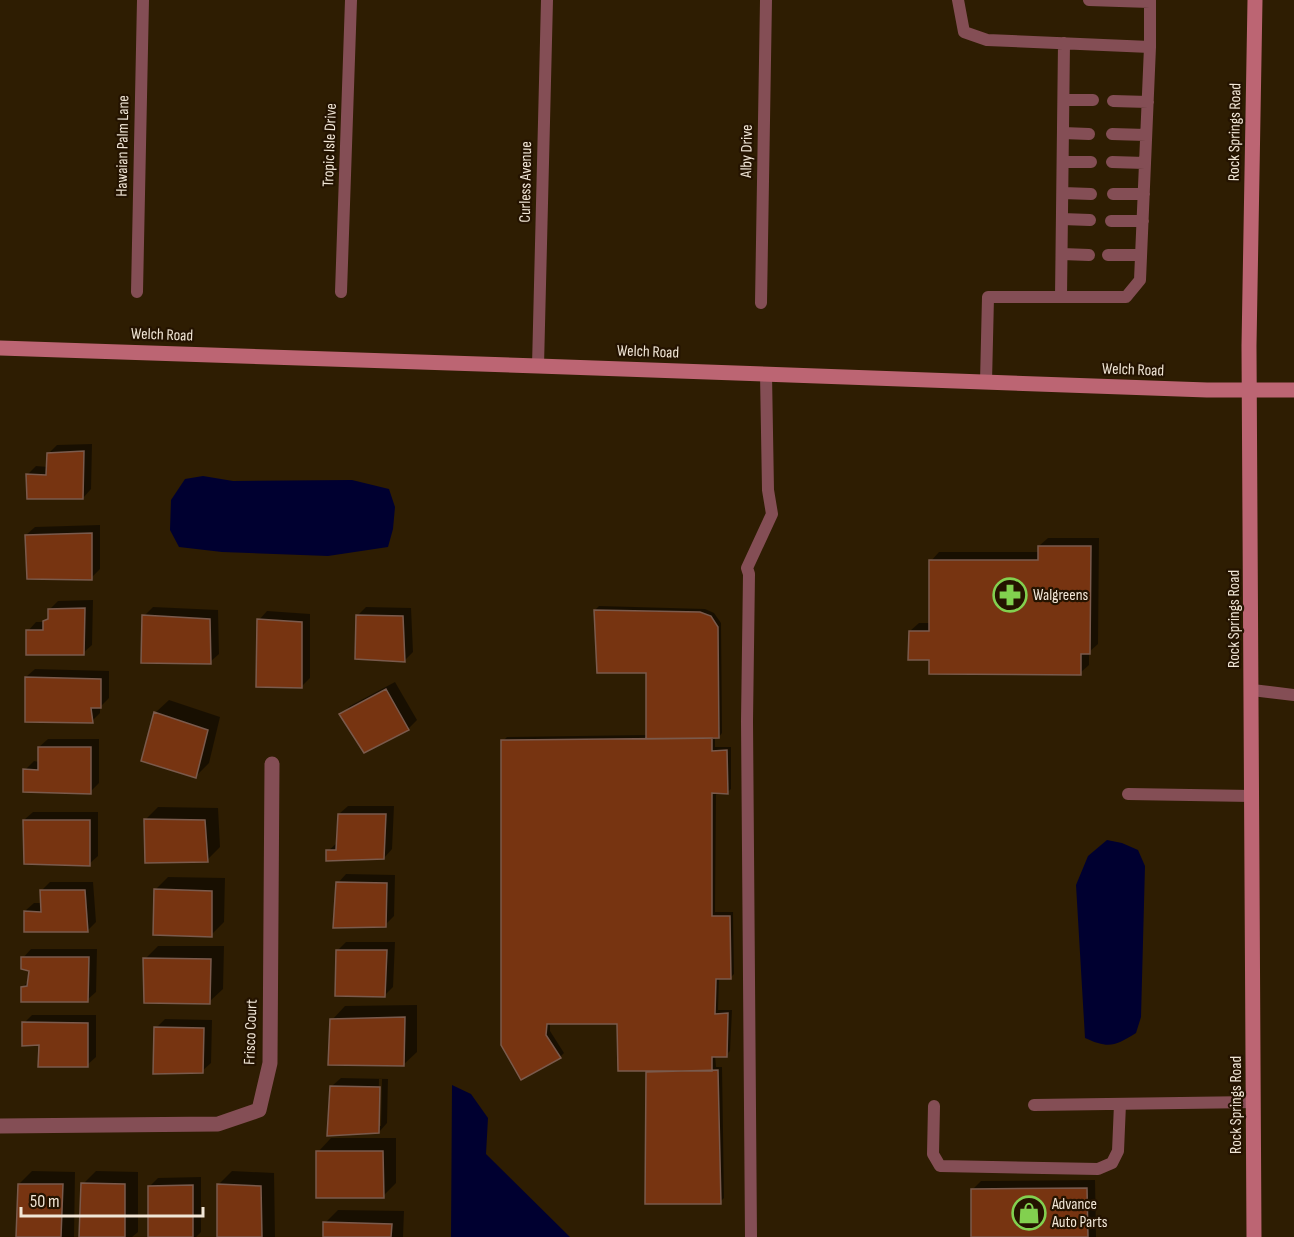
<svg xmlns="http://www.w3.org/2000/svg" width="1294" height="1237" font-family="'Sofia Sans Condensed',sans-serif">
  <style>
    .water { fill: #000030 }
    .shadow { fill: #0007; fill-rule: evenodd }
    .building { fill: #773411; stroke: #7a5a4c; stroke-width: 1.5 }
    .lines { fill: none; stroke-linecap: round; stroke-linejoin: round }
    .lane { stroke: #844e55; stroke-width: 12 }
    .street { stroke: #844e55; stroke-width: 15 }
    .secondary { stroke: #bc6573; stroke-width: 15 }
    .labels { text-anchor: middle; dominant-baseline: central; stroke-width: 4.5; stroke-linejoin: round; paint-order: stroke }
    .street-label { font-size: 16px; fill: #f1e6d6; stroke: #241300 }
    .poi-label { font-size: 16px; fill: #f1e6d6; stroke: #241300; text-anchor: start }
  </style>
  <rect width="100%" height="100%" fill="#2e1d02"/>
  <path class="water" d="M203 476 233 481 352 480 389 489 395 507 393 529 388 547 328 556 222 552 179 547 170 530 171 500 185 479Z
    M1107 840 1122 843 1138 850 1145 866 1141 1017 1136 1033C1115 1046 1109 1049 1085 1038L1076 885 1088 856Z
    M452 1085 471 1094 488 1118 486 1154 570 1237H451Z"/>
  <path class="shadow" d="M92 444 91 489 83 498 27 475 36 466 48 467 49 453 57 445Z
    M100 525V569L91 578 26 535 35 527Z
    M1048 538H1099L1098 644 1089 652V665L1080 673 930 658 910 631 919 623H930L931 561 939 552H1039V546Z
    M93 600 92 645 83 653 28 631 36 622H45L50 616V609L58 601Z
    M599 606 705 609 714 613 721 623 722 733 719 737H715V747H731V789L727 792H716L715 912H733L734 974 730 978H719L718 1010H732L730 1051 726 1055H715L716 1067H722L724 1198 720 1202H646L647 1070 619 1023 550 1022V1031L564 1053 560 1057 522 1078 503 741 507 737 648 735 647 672 595 610Z
    M153 607 218 610 219 654 210 662 144 616Z
    M366 607 411 608 413 652 404 661 357 616Z
    M267 611 310 614V678L302 686 259 620Z
    M35 669 109 671V698L100 707V713L92 721 26 677Z
    M395 682 417 720 408 729 341 715 350 706Z
    M169 700 220 717 209 763 196 776 155 713Z
    M48 739H99V783L90 792 25 770 34 761 39 762V747Z
    M348 806H394L392 849 384 858 328 851 338 842 339 814Z
    M158 807 218 808 220 847 207 860 145 820Z
    M33 812H98V856L89 864 24 820Z
    M346 874 395 875 394 916 385 925 338 883Z
    M168 877 225 878 224 922 211 935 155 890Z
    M50 882H93L96 922 87 931 25 911 34 903H42V890Z
    M346 942H395L393 987 385 995 338 950Z
    M158 946H224L223 989 209 1002 145 959Z
    M31 949H97L96 992 87 1000 23 987 29 980 30 969 23 958Z
    M417 1005V1052L403 1065 332 1020 345 1006Z
    M32 1015H96V1057L87 1065 41 1044 24 1023Z
    M165 1019 212 1020 211 1063 202 1071 156 1028Z
    M341 1078 388 1079 387 1123 379 1132 332 1086ZM379 1079H382L381 1126H378Z
    M331 1138H396V1183L383 1196 318 1152Z
    M32 1171 75 1172 74 1237H18L19 1184Z
    M96 1171 138 1172V1232L132 1237H81L83 1184Z
    M232 1171 274 1173 275 1237H219V1184Z
    M201 1177V1232L196 1237H150V1186L158 1178Z
    M1095 1180 1096 1237H973L972 1190 981 1181Z
    M338 1210 404 1211 403 1237H325V1223Z"/>
  <path class="building" d="M84 451 83 499H27L26 474 46 475 47 453Z
    M92 533V580L27 579 25 535Z
    M1038 546H1091L1090 654H1081V675L929 674V660H908L909 631H929V560H1038Z
    M85 608 84 655H26V630H43V621L48 619V609Z
    M594 610 700 612 711 616 718 627 719 738 646 739V673H597Z
    M142 615 210 619 211 664 141 663Z
    M356 615 403 616 405 662 355 659Z
    M257 619 302 622V688L256 687Z
    M25 677 101 679V708H91L93 723 25 722Z
    M386 689 409 730 364 753 339 714Z
    M154 712 208 730 196 778 141 761Z
    M712 738V751L727 750 728 794 712 793V916H730L731 979H716L715 1014 728 1013 727 1057H712V1071H618L617 1024H547L546 1035 561 1058 521 1080 501 1045V740Z
    M38 747H91V794L23 792V769L38 770Z
    M338 814H386L384 859 326 861V850H336Z
    M144 819 205 820 208 862 145 863Z
    M23 820H90V866L24 864Z
    M336 882 387 883 386 927 333 928Z
    M154 889 212 891V937L153 935Z
    M40 890H85L88 932H24V911L41 912Z
    M336 950H387L385 997 335 996Z
    M21 957H89L88 1002H21V987L27 986 29 971 21 969Z
    M143 958 211 959 210 1004 144 1003Z
    M405 1017 404 1066 328 1065 330 1019Z
    M22 1022 88 1023V1067H38L39 1045 22 1046Z
    M154 1027 204 1028 203 1073 153 1074Z
    M718 1070 721 1204H645L646 1072Z
    M330 1086 380 1087 379 1133 327 1136Z
    M316 1151H383L384 1198H316Z
    M81 1183 125 1184V1237H79Z
    M18 1184H63L61 1237H16Z
    M217 1184 261 1186 262 1237H217Z
    M193 1185V1237H148V1186Z
    M1087 1188 1088 1237H971V1189Z
    M323 1222 392 1224 391 1237H323Z"/>
  <g class="lines">
    <path class="lane" d="M958 0 964 32 987 40 1150 47V0
      M1089 0 1150 2
      M1064 43 1061 297H1126L1140 280 1150 47
      M1064 100H1093
      M1113 101 1148 102
      M1063 133 1089 134
      M1112 134 1146 135
      M1063 162H1091
      M1112 162 1145 163
      M1063 193 1091 194
      M1113 194H1144
      M1062 219 1090 220
      M1111 221H1143
      M1062 254 1089 255
      M1108 255H1141
      M137 292 143 0
      M341 292 351 0
      M761 303 766 0
      M538 366 547 0
      M986 382 988 297H1061
      M1252 690 1294 695
      M1128 794 1252 796
      M1034 1105 1254 1102
      M934 1106 933 1154 940 1166 1098 1169 1112 1163 1118 1151 1120 1104
      M751 1237 747 721 749 574 747 568 772 514 768 490 766 374"/>
    <path class="street" d="M0 1126 218 1124 259 1110 270 1063 272 764"/>
    <path class="secondary" d="M0 348 538 366 1207 390H1294
      M1254 1237 1249 346 1255 0"/>
  </g>
  <defs>
    <symbol id="pharmacy-ring" viewBox="-11 -11 22 22"><circle r="9.5" fill="#241300" stroke="#82d04f" stroke-width="1.5"/><path d="M-2-6h4v4h4v4h-4v4h-4v-4h-4v-4h4Z" fill="#82d04f"/></symbol>
    <symbol id="shop-ring" viewBox="-11 -11 22 22"><circle r="9.5" fill="#241300" stroke="#82d04f" stroke-width="1.5"/><path d="M-5-2.5h2.3a2.7 3.5 0 0 1 5.4 0H5L5.5 6h-11ZM-1.5-2.5h3a1.5 2.3 0 0 0-3 0Z" fill="#82d04f"/></symbol>
  </defs>
  <g fill-rule="evenodd">
    <use href="#pharmacy-ring" x="991" y="576" width="38" height="38"/>
    <use href="#shop-ring" x="1010" y="1194" width="38" height="38"/>
  </g>
  <g class="labels">
    <g class="street-label">
      <text transform="translate(1235 132) rotate(-89)">Rock Springs Road</text>
      <text transform="translate(330 145) rotate(-88)">Tropic Isle Drive</text>
      <text transform="translate(123 146) rotate(-89)">Hawaian Palm Lane</text>
      <text transform="translate(747 151) rotate(-89)">Alby Drive</text>
      <text transform="translate(526 182) rotate(-89)">Curless Avenue</text>
      <text transform="translate(162 335) rotate(2)">Welch Road</text>
      <text transform="translate(648 352) rotate(2)">Welch Road</text>
      <text transform="translate(1133 370) rotate(2)">Welch Road</text>
      <text transform="translate(1234 619) rotate(-90)">Rock Springs Road</text>
      <text transform="translate(251 1032) rotate(-88)">Frisco Court</text>
      <text transform="translate(1236 1105) rotate(-90)">Rock Springs Road</text>
    </g>
    <g class="poi-label">
      <text x="1033" y="595">Walgreens</text>
      <text x="1052" y="1204">Advance<tspan x="1052" dy="18">Auto Parts</tspan></text>
    </g>
  </g>
  <path d="M21 1207v9h182v-9" fill="none" stroke="#f1e6d6" stroke-width="3"/>
  <text x="30" y="1207" font-size="18" fill="#f1e6d6" stroke="#241300" stroke-width="4.5" paint-order="stroke">50 m</text>
</svg>
